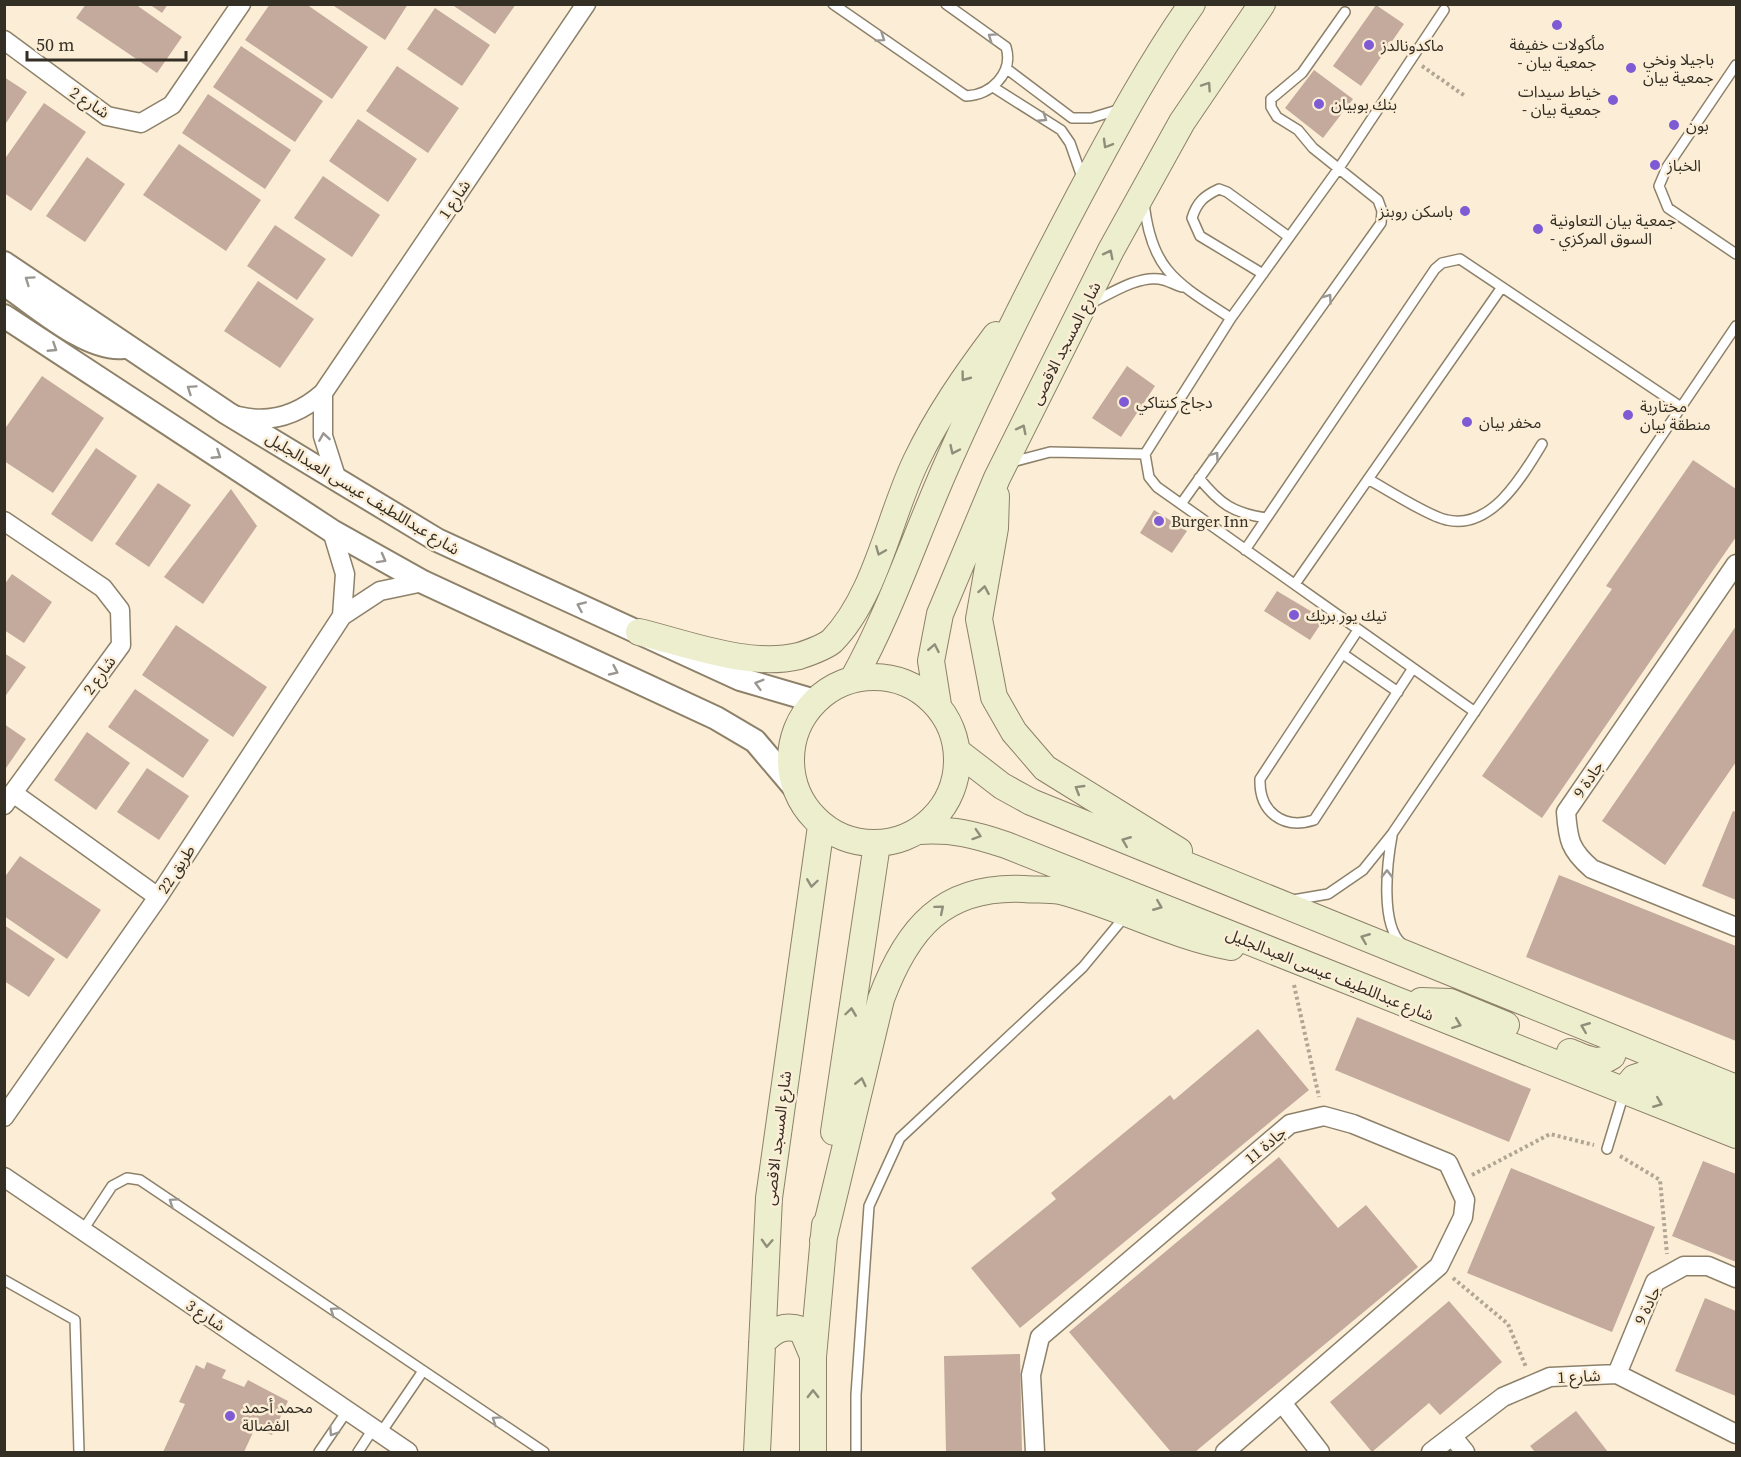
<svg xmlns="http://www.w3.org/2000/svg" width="1741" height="1457" font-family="'Source Serif 4','Noto Sans Arabic',serif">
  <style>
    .building { fill: #c3aa9c }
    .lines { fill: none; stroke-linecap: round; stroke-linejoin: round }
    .service-casing { stroke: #8d816a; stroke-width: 12 }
    .minor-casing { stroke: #8d816a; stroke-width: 21 }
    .tertiary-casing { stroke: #8d816a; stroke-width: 26 }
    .secondary-casing { stroke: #8d816a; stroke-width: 28 }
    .path { stroke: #b1a694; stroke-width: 4; stroke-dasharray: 3 3; stroke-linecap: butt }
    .service { stroke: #fff; stroke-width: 9 }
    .minor { stroke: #fff; stroke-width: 18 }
    .tertiary { stroke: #fff; stroke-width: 22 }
    .secondary { stroke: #eceece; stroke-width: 26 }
    .oneway { stroke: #9a9792 }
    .oneway2 { stroke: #908e7a }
    .poi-dot { fill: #7e5bd5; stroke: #fceed6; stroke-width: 2 }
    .labels { text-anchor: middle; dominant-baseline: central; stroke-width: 5; stroke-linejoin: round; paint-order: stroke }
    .poi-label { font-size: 16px; fill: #342f25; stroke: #fceed6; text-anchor: start }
    .street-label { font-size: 16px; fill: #342f25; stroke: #fceed6 }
  </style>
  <rect width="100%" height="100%" fill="#fceed6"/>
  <path class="building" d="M86 4H135L182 37 157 73 76 18Z
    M149 4H168L162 13Z
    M270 4H306L368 47 332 99 245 40Z
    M331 4H408L385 40Z
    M451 4H516L495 34Z
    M1376 5 1404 24 1361 86 1333 66Z
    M435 8 490 45 462 86 407 49Z
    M241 46 323 101 295 142 213 87Z
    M397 66 459 108 428 153 366 111Z
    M1314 70 1353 99 1323 138 1285 108Z
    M4 77 27 92 4 126Z
    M208 94 291 150 265 189 182 133Z
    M44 103 86 132 31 211 4 193V160Z
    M358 119 417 159 388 202 329 161Z
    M179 144 261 200 226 251 143 195Z
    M87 157 125 184 85 242 46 216Z
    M323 176 380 215 352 257 294 218Z
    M275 225 326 259 297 300 247 266Z
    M258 281 314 319 280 368 224 331Z
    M1127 366 1155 386 1121 437 1092 418Z
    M42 376 104 418 53 493 4 461V430Z
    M96 448 137 476 92 542 51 514Z
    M1693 460 1736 489V537L1542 818 1482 776 1612 589 1606 586Z
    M158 483 191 505 149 567 115 544Z
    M231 489 257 526 203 604 164 577Z
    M1154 510 1187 531 1172 553 1140 533Z
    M12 574 52 602 24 643 4 630V585Z
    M1277 591 1324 619 1310 640 1264 611Z
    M176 625 267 687 233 737 142 675Z
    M1736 626V762L1665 865 1602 821Z
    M4 653 26 667 4 698Z
    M135 689 209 740 183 778 108 727Z
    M4 724 26 739 4 771Z
    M87 732 130 763 96 810 54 780Z
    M147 768 189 796 159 840 117 812Z
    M1733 811 1736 812V900L1702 886Z
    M20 856 101 910 67 959 4 916V878Z
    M1559 875 1736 946V1041L1526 957Z
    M4 925 55 959 29 997 4 981Z
    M1357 1017 1531 1089 1509 1142 1335 1070Z
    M1258 1029 1309 1090 1020 1328 971 1268 1056 1199 1051 1193 1170 1095 1174 1100Z
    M1279 1157 1338 1228 1366 1205 1418 1267 1195 1452H1171L1069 1332Z
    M1703 1161 1736 1174V1262L1672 1236Z
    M1511 1168 1655 1227 1612 1332 1467 1273Z
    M1705 1298 1736 1311V1396L1675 1371Z
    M1449 1301 1502 1362 1440 1415 1429 1403 1372 1452 1330 1402Z
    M1020 1354 1022 1452H946L944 1356Z
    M207 1362 226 1370 222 1378 244 1387 248 1380 288 1401 272 1435 255 1428 244 1452H163L185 1404 179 1402 196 1365 204 1369Z
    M1576 1411 1608 1452H1535L1530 1446Z"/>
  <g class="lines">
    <defs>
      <path id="service" d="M833 4 966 96C991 95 1014 73 1006 47L946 4
        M1444 10 1339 168 1231 318 1145 454 1149 477 1157 487 1475 712
        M1736 65 1667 167 1659 186 1668 208 1736 254
        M1007 69 1072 118H1091L1121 109
        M993 87 1061 130 1070 143 1083 180
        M1144 202C1151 271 1177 283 1231 318
        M1263 274 1200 236 1192 218C1197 202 1204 196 1219 189L1227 192 1289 237
        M1091 303C1110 294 1137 276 1159 279 1167 280 1175 285 1182 287
        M1012 462 1050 452 1145 454
        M1199 478C1220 504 1233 513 1266 518
        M1368 479C1386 489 1430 517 1447 520 1491 530 1522 477 1542 444
        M1181 504 1381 223 1382 211 1378 200 1313 148 1298 130 1277 117 1271 107V99L1302 73 1345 12
        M1245 550 1435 269 1442 263 1460 259 1681 407
        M1295 584 1502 287
        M1358 630 1260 779C1259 812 1283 830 1314 820L1413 668
        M1343 654 1398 692
        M1392 836C1387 863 1380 925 1402 944
        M1293 900 1328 894 1363 870 1392 834 1736 326
        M1607 1149 1624 1093
        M83 1230 112 1186 127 1178 140 1180 544 1452
        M4 1280 75 1320 79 1452
        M380 1434 423 1371
        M319 1452 347 1411
        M358 1452 373 1429
        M856 1452V1395L869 1206 900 1138 1083 967 1126 915"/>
      <path id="minor" d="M4 40 107 116 141 123 172 105 241 4
        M323 393V436L337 480
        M238 416C270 424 298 415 323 393L586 4
        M4 521 103 588 120 610 121 645 4 805
        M332 531 345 574 342 616
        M1736 564 1566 812C1568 840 1570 850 1592 869L1736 927
        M13 793 158 897
        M4 1117 158 897 342 616 380 591 423 582
        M4 1177 408 1452
        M1617 1374 1655 1282 1684 1266H1708L1736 1278
        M1283 1404 1320 1452
        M1452 1436 1465 1452
        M1035 1452 1031 1375 1040 1337 1290 1124 1324 1116 1353 1124 1448 1163 1465 1200 1463 1217 1439 1266 1225 1452
        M1431 1452 1503 1397 1550 1377 1617 1374 1736 1434"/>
      <path id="tertiary" d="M4 263 227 413 437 540 740 679 815 701
        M4 284C35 304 86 351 123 347
        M4 316 332 531 423 582 716 718 755 741 794 787"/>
      <path id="secondary" d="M996 496 995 528 979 619 994 697 1014 732 1045 768 1179 851
        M639 632C689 644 748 668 799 656 808 653 825 647 832 641 876 596 889 517 916 461 938 415 966 375 996 335
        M791 760a83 83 0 1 1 166 0a83 83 0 1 1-166 0Z
        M853 679C892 609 916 533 949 460 989 370 1033 283 1079 196 1114 131 1149 65 1192 4
        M938 705 931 661 940 614 997 478 1111 250 1182 122 1262 4
        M958 752 1002 786 1031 802 1736 1088
        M919 831C953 829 973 834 1006 845L1736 1135
        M1421 1001 1450 1002 1506 1025
        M1570 1052C1585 1058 1597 1066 1612 1056L1617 1040
        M1625 1089 1634 1078 1646 1074 1736 1110
        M834 1132 877 844
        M823 1241 881 999C907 929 943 885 1024 889 1035 890 1049 889 1060 891 1119 906 1171 936 1231 947
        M762 1343C774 1329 785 1324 802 1330L813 1356
        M757 1452 769 1198 821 826
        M813 1452V1357L825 1225"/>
    </defs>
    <use href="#service" class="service-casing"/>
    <use href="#minor" class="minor-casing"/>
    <use href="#tertiary" class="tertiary-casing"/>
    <use href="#secondary" class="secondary-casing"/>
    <path class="path" d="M1422 66 1465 96
      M1294 985 1319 1097
      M1620 1156 1660 1180 1667 1254
      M1472 1175 1550 1134 1594 1145
      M1453 1278 1508 1324 1526 1367"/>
    <use href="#service" class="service"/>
    <use href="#minor" class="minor"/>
    <use href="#tertiary" class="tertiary"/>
    <use href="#secondary" class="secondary"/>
  </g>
  <defs><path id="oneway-chevron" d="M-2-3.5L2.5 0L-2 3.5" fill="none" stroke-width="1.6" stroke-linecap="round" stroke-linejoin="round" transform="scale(1.5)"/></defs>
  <g class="oneway">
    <use href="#oneway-chevron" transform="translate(992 37) rotate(-145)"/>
    <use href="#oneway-chevron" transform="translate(881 38) rotate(34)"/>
    <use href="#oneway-chevron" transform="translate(1043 118) rotate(33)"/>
    <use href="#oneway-chevron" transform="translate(29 280) rotate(-145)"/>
    <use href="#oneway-chevron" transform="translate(1328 298) rotate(-55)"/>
    <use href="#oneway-chevron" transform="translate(53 348) rotate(33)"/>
    <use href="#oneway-chevron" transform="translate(191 389) rotate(-146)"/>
    <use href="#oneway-chevron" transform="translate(324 437) rotate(-99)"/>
    <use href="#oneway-chevron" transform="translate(217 455) rotate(33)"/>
    <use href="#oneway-chevron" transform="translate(1215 456) rotate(-55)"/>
    <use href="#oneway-chevron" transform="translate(382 559) rotate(29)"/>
    <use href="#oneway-chevron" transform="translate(581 606) rotate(-156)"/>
    <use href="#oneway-chevron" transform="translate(614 671) rotate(25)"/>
    <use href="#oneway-chevron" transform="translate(759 684) rotate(-164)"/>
    <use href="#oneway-chevron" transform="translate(1387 874) rotate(-90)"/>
    <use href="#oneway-chevron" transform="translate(173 1202) rotate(-146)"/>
    <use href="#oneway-chevron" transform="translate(334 1311) rotate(-146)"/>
    <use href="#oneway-chevron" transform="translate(496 1420) rotate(-146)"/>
    <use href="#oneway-chevron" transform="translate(333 1432) rotate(124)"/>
  </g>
  <g class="oneway2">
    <use href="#oneway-chevron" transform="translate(1207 86) rotate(-56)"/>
    <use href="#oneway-chevron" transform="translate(1107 144) rotate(120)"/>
    <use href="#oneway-chevron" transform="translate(1109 254) rotate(-63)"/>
    <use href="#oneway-chevron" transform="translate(965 377) rotate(127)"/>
    <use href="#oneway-chevron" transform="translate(1022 429) rotate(-63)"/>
    <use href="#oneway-chevron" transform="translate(954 450) rotate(115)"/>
    <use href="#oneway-chevron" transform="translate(880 551) rotate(112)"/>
    <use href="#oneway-chevron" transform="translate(984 590) rotate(-80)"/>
    <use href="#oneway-chevron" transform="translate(934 648) rotate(-79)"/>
    <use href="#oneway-chevron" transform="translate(1079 789) rotate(-149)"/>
    <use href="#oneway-chevron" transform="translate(977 835) rotate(18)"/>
    <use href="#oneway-chevron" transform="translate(1126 841) rotate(-158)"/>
    <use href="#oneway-chevron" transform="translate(812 883) rotate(98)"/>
    <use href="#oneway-chevron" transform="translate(1158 906) rotate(22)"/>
    <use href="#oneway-chevron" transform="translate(940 909) rotate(-40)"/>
    <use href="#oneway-chevron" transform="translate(1365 938) rotate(-158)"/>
    <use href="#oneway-chevron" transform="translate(851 1012) rotate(-82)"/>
    <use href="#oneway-chevron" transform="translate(1457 1024) rotate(21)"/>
    <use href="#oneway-chevron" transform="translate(1585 1027) rotate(-158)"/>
    <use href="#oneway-chevron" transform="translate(861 1082) rotate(-77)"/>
    <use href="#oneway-chevron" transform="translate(1658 1103) rotate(22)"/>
    <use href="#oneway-chevron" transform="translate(767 1243) rotate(93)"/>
    <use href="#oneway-chevron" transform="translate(813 1394) rotate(-90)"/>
  </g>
  <g class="poi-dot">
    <circle cx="1557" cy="25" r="6"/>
    <circle cx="1369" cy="45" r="6"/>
    <circle cx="1631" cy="68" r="6"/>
    <circle cx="1613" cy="100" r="6"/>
    <circle cx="1319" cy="104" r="6"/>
    <circle cx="1674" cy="125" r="6"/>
    <circle cx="1655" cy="165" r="6"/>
    <circle cx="1465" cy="211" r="6"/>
    <circle cx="1538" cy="229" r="6"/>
    <circle cx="1124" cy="402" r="6"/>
    <circle cx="1628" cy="415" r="6"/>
    <circle cx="1467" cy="422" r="6"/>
    <circle cx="1159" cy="521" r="6"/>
    <circle cx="1294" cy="615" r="6"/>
    <circle cx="230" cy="1416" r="6"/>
  </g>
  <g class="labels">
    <g class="poi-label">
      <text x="1557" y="44" text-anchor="middle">مأكولات خفيفة<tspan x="1557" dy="18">- جمعية بيان</tspan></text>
      <text x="1381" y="45">ماكدونالدز</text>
      <text x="1643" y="59">باجيلا ونخي<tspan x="1643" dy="18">جمعية بيان</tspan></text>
      <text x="1601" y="91" text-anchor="end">خياط سيدات<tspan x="1601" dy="18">- جمعية بيان</tspan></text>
      <text x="1331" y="104">بنك بوبيان</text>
      <text x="1686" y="125">بون</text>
      <text x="1667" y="165">الخباز</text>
      <text x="1453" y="211" text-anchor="end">باسكن روبنز</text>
      <text x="1550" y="220">جمعية بيان التعاونية<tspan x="1550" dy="18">- السوق المركزي</tspan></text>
      <text x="1136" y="402">دجاج كنتاكي</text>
      <text x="1640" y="406">مختارية<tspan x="1640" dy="18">منطقة بيان</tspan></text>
      <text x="1479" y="422">مخفر بيان</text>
      <text x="1171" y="521">Burger Inn</text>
      <text x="1306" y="615">تيك يور بريك</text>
      <text x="242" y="1407">محمد أحمد<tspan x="242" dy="18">الفضالة</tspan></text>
    </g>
    <g class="street-label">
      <text transform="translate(90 102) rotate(33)">شارع 2</text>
      <text transform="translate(454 199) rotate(-56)">شارع 1</text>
      <text transform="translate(1065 343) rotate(-63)">شارع المسجد الاقصى</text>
      <text transform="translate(363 493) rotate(31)">شارع عبداللطيف عيسى العبدالجليل</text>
      <text transform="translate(99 675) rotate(-54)">شارع 2</text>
      <text transform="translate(1588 779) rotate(-56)">جادة 9</text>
      <text transform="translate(176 869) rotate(-57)">طريق 22</text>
      <text transform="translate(1330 974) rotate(22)">شارع عبداللطيف عيسى العبدالجليل</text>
      <text transform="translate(777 1138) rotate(-83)">شارع المسجد الاقصى</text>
      <text transform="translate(1265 1145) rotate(-40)">جادة 11</text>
      <text transform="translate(1647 1305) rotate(-65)">جادة 9</text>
      <text transform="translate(206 1315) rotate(34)">شارع 3</text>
      <text transform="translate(1579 1376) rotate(-3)">شارع 1</text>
    </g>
  </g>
  <rect width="1741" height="1457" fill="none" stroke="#342f25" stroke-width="12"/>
  <path d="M27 51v9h159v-9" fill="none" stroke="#342f25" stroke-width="3"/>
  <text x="36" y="51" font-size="18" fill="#342f25" stroke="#fceed6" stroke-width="4.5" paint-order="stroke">50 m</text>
</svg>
